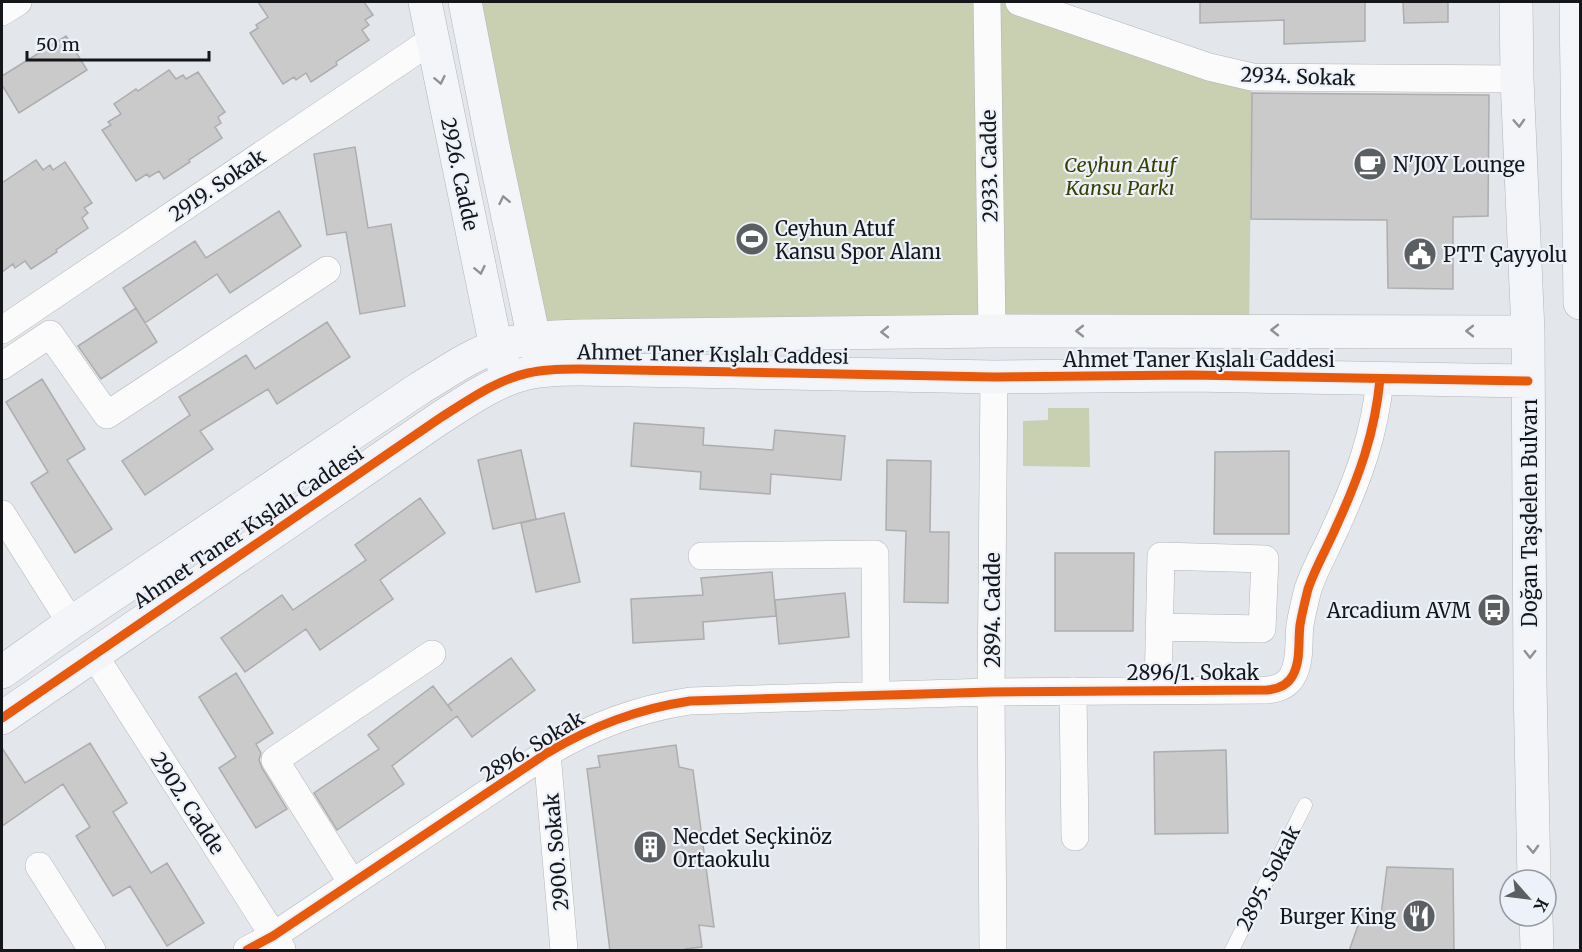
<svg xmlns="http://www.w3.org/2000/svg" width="1582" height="952" font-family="Merriweather,serif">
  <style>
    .green { fill: #c9cfb1 }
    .building { fill: #cacacb; stroke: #adadae; stroke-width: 1.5 }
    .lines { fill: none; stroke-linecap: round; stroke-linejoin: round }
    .lane-casing { stroke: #b3b5b8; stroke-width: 15 }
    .street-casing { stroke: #b3b5b8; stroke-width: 28 }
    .secondary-casing { stroke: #b3b5b8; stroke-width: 34 }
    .lane { stroke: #fbfbfc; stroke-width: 14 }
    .street { stroke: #fbfbfc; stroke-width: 27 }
    .secondary { stroke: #f3f5f8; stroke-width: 33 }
    .cycleway-casing { stroke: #edf2fa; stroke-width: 13 }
    .cycleway { stroke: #e8590c; stroke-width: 9 }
    .oneway { stroke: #8f9194 }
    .labels { text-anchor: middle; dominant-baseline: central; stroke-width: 4.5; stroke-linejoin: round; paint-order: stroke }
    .street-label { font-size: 20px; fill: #141619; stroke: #edf2fa }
    .park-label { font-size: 20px; font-style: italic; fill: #3a3f00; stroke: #edf2fa }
    .poi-label { font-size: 20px; fill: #141619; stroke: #edf2fa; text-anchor: start }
  </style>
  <rect width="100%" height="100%" fill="#e3e6ea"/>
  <path class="green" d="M465 2H1019L1252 77 1249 330 534 339Z
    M1048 408H1089L1090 467 1023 466V421L1048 420Z"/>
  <path class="building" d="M258 2H364L373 15 365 20 369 25 362 30 369 40 336 62 337 65 311 82 306 73 296 80 294 77 283 84 250 33 258 28 256 25 268 17Z
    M1200 2H1365V41L1284 44V20L1200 23Z
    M1403 2H1448V22L1404 23Z
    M66 36 87 70 19 113 2 85V76Z
    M169 70 176 79 183 75 186 79 198 72 225 112 218 117 221 123 215 127 222 138 189 160 190 162 164 179 159 171 149 177 147 174 136 181 102 130 111 125 108 122 121 114 114 104 136 89 138 91Z
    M1252 93 1489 95 1488 216 1453 217V289L1388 288 1387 220 1251 219Z
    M355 147 368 228 391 224 405 306 360 314 346 232 327 235 314 154Z
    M36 160 43 170 50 165 53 170 65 162 92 203 84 208 88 213 82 218 88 228 56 250 57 252 31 269 25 261 15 268 13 264 2 272V183Z
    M279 211 301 246 230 293 217 274 145 323 123 288 195 241 206 258Z
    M136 308 157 342 101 379 78 346Z
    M327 322 350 357 277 404 268 389 200 431 213 449 145 495 122 461 190 415 179 397 246 355 255 369Z
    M42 379 85 449 67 460 112 529 75 553 31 483 48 472 6 402Z
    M634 423 704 428 703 445 773 450 775 430 845 436 841 480 771 474 770 494 700 489 701 472 631 466Z
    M521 450 536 519 493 529 478 460Z
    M1289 451V534H1214L1215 452Z
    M887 460 931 461 930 532H949L948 603 904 602 906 531 886 530Z
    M420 498 445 533 380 580 393 599 320 650 306 629 245 672 221 638 282 595 293 610 366 560 355 545Z
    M564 513 580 582 536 592 521 523Z
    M1055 553H1134L1133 631H1055Z
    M772 572 776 616 703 622 704 639 633 643 631 599 703 595 701 578Z
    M845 593 849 637 779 644 775 600Z
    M511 658 535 690 472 737 457 716 392 766 404 784 337 830 314 793 379 749 368 735 433 686 452 711 448 705Z
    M236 673 273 733 256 744 261 753 259 760 262 768 287 809 256 828 219 768 236 757 199 697Z
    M90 743 127 803 113 812 151 873 167 863 204 923 167 946 130 886 113 896 76 836 90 827 63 784 2 826V748L25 783Z
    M676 745 679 767 693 770 714 927 699 925 702 947 685 949V951H610L587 769 600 767 598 756Z
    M1226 750 1228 833 1155 834 1154 752Z
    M1387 867 1453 869 1454 951H1349L1362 914 1381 915Z"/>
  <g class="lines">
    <defs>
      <path id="lane" d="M1232 950 1305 805"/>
      <path id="street" d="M987 2 992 331
        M1019 2 1209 67 1252 77 1517 79
        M2 12 18 2
        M2 330 432 40
        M2 366 50 334 107 415 327 270
        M2 514 71 623
        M702 556 875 554 876 695
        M94 655 282 949
        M1158 690 1161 556 1265 559 1262 629 1159 627
        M1073 691 1075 837
        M547 753 564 950
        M39 866 92 950
        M352 883 275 760 432 654
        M247 950 273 936 547 753C593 726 637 709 690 701L991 692 1267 690C1278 689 1288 685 1293 675 1301 660 1298 641 1300 625 1302 613 1305 601 1308 589 1315 568 1327 548 1336 527 1359 477 1375 433 1380 379
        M993 950 991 692 994 377"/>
      <path id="secondary" d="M425 2 496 347 504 366
        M465 2 493 146 534 339 541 361
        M1516 2 1517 79 1528 332 1530 683 1534 880
        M1576 2 1580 303
        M2 672 71 623 420 388C444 374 470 355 498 346 524 338 553 337 581 336L992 331 1528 332
        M2 718 440 418C467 401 496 380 528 373 545 369 562 369 579 369L994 377 1191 375 1528 381
        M1536 916 1537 950"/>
    </defs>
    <use href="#lane" class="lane-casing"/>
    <use href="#street" class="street-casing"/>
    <use href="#secondary" class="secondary-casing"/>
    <use href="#lane" class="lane"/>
    <use href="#street" class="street"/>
    <use href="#secondary" class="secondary"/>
    <defs>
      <path id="cycleway" d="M2 718 440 418C467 401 496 380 528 373 545 369 562 369 579 369L994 377 1191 375 1528 381
        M247 950 273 936 547 753C593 726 637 709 690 701L991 692 1267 690C1278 689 1288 685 1293 675 1301 660 1298 641 1300 625 1302 613 1305 601 1308 589 1315 568 1327 548 1336 527 1359 477 1375 433 1380 379"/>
    </defs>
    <use href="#cycleway" class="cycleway-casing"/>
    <use href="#cycleway" class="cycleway"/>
  </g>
  <defs><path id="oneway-chevron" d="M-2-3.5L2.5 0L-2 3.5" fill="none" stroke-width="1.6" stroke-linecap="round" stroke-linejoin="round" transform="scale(1.5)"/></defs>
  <g class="oneway">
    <use href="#oneway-chevron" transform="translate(440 80) rotate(78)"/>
    <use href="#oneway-chevron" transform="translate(1519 123) rotate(87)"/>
    <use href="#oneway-chevron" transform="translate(504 200) rotate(-102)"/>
    <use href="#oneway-chevron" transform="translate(480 270) rotate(78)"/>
    <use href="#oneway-chevron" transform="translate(1275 330) rotate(-180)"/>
    <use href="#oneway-chevron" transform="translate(1080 331) rotate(180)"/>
    <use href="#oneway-chevron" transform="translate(1470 331) rotate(-180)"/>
    <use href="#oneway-chevron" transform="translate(885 332) rotate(179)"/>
    <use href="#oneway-chevron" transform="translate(1530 654) rotate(90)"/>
    <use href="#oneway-chevron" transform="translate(1533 849) rotate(88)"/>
  </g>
  <defs>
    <symbol id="cafe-disc" viewBox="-11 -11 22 22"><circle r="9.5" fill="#5c5f62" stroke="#edf2fa"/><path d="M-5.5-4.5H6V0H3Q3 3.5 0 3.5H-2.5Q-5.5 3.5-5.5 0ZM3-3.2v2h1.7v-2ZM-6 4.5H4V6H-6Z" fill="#fff"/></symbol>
    <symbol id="stadium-disc" viewBox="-11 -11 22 22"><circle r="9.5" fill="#5c5f62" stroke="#edf2fa"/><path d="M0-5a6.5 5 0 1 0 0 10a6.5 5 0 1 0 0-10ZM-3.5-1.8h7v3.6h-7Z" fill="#fff"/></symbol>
    <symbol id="civic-disc" viewBox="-11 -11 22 22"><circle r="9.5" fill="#5c5f62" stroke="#edf2fa"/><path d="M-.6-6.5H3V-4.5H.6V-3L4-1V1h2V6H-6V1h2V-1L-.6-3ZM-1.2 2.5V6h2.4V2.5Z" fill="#fff"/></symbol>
    <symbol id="bus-disc" viewBox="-11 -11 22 22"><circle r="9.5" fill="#5c5f62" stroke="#edf2fa"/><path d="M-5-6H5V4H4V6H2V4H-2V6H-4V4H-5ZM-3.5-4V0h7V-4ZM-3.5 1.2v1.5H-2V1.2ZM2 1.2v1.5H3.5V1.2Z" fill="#fff"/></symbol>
    <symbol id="building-disc" viewBox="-11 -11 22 22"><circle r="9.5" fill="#5c5f62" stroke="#edf2fa"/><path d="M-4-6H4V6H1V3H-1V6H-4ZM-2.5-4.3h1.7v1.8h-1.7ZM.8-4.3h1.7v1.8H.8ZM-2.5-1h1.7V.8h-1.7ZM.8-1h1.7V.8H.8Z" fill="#fff"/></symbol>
    <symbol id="restaurant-disc" viewBox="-11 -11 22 22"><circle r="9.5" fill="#5c5f62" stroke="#edf2fa"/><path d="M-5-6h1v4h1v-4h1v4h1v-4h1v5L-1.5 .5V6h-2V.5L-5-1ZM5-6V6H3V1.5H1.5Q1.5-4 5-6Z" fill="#fff"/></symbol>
  </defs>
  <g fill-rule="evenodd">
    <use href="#cafe-disc" x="1351" y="145" width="38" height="38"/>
    <use href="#stadium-disc" x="733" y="220" width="38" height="38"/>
    <use href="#civic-disc" x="1401" y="235" width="38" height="38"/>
    <use href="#bus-disc" x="1475" y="591" width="38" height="38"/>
    <use href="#building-disc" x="631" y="828" width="38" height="38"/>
    <use href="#restaurant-disc" x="1400" y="897" width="38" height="38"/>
  </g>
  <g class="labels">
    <g class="street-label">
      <text transform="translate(1298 76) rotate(2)">2934. Sokak</text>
      <text transform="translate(989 166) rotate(-91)">2933. Cadde</text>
      <text transform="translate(460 174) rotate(78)">2926. Cadde</text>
      <text transform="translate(217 185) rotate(-34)">2919. Sokak</text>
      <text transform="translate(713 354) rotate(1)">Ahmet Taner Kışlalı Caddesi</text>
      <text x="1199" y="359">Ahmet Taner Kışlalı Caddesi</text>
      <text transform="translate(1529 513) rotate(-90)">Doğan Taşdelen Bulvarı</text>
      <text transform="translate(248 527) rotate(-34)">Ahmet Taner Kışlalı Caddesi</text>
      <text transform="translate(992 610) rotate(-90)">2894. Cadde</text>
      <text x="1193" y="672">2896/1. Sokak</text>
      <text transform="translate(532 746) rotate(-31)">2896. Sokak</text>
      <text transform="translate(188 803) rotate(57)">2902. Cadde</text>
      <text transform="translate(556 852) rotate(-95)">2900. Sokak</text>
      <text transform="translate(1268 878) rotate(-63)">2895. Sokak</text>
    </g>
    <g class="park-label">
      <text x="1120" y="164">Ceyhun Atuf<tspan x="1120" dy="23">Kansu Parkı</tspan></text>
    </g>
    <g class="poi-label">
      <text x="1393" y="164">N'JOY Lounge</text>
      <text x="775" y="228">Ceyhun Atuf<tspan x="775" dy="23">Kansu Spor Alanı</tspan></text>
      <text x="1443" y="254">PTT Çayyolu</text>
      <text x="1471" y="610" text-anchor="end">Arcadium AVM</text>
      <text x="673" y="836">Necdet Seçkinöz<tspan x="673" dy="23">Ortaokulu</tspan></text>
      <text x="1396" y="916" text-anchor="end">Burger King</text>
    </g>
  </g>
  <rect width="1582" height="952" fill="none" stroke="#141619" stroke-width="6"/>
  <g transform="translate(1528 898) rotate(118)"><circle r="28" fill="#edf2fa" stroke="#969aa0" stroke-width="1.5"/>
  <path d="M0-4.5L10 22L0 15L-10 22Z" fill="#5c5f62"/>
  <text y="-9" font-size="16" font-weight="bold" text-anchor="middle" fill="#141619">K</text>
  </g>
  <path d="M27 51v9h182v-9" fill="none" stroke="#141619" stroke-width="3"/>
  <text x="36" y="51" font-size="18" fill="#141619" stroke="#edf2fa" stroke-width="4.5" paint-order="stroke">50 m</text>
</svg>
